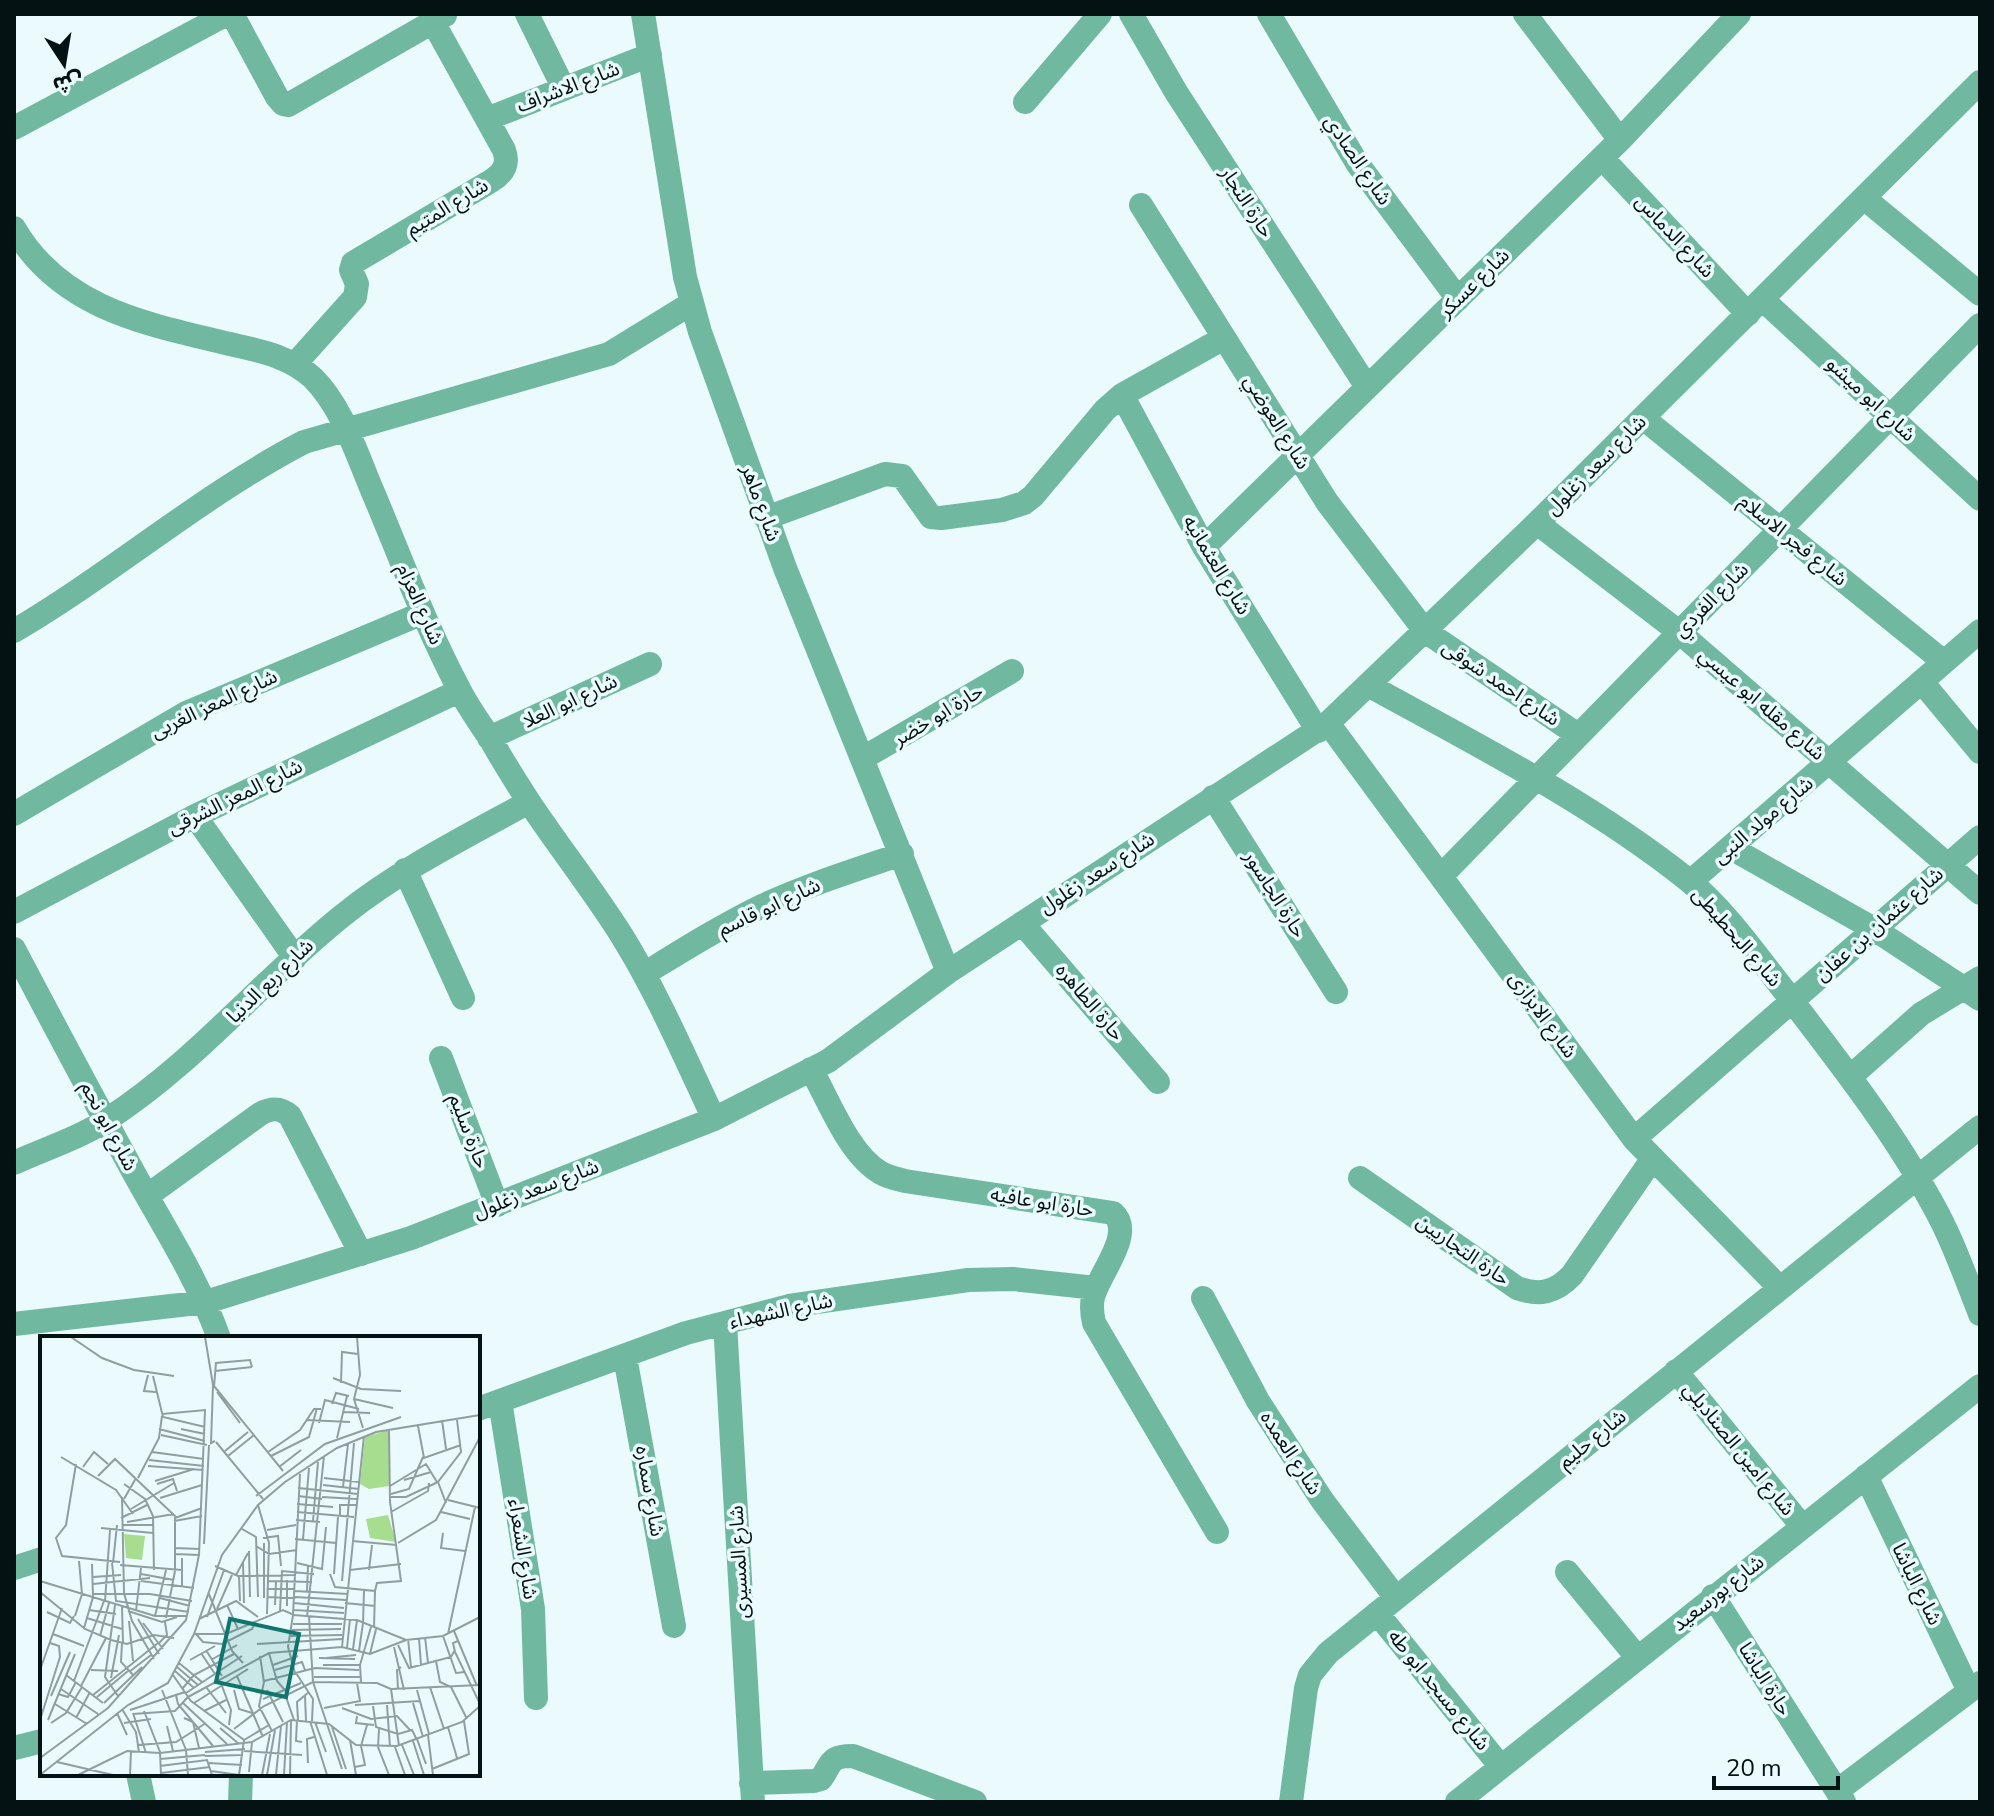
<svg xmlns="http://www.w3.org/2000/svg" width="1994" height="1816" font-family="'Nunito Sans','Noto Sans Arabic',sans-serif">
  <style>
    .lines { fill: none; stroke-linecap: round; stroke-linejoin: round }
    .street { stroke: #70b9a0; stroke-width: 24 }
    .labels { text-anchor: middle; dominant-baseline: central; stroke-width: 7; stroke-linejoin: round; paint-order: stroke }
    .street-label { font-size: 20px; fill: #041214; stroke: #ebfbfd }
    .inset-road { fill: none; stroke: #8f9ea0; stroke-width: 2 }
    .view { fill: #0f766e; fill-opacity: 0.15; stroke: #0f766e; stroke-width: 4 }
    .inset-edge { fill: none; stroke: #041214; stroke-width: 4 }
  </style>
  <rect width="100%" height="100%" fill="#ebfbfd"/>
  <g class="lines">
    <path class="street" d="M232 14 277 97 283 104 288 105 445 15
      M527 14 564 89
      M643 14 685 277 700 332 785 568 948 972
      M1131 14 1176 92 1367 387
      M1269 14 1357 163 1458 299
      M1525 14 1620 140
      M1025 102 1100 14
      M487 119 650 55
      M14 128 227 14
      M1602 158 1748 314
      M1864 198 1980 294
      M1141 205 1327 502 1425 631 1578 735
      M14 228C61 309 147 324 230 344 260 351 289 356 313 378 342 407 356 452 372 490 400 556 425 625 459 689 468 707 480 723 491 740 503 761 516 782 529 802 559 847 593 890 622 936 658 994 685 1058 714 1119
      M1762 299 1980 499
      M295 364 355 297 357 284 351 270 353 263 491 181C504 173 509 164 504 150L433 22
      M1122 395 1204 547 1318 731
      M1643 418 1944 662
      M766 518 885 474 902 476 931 517 941 518 1002 510 1024 503 1033 496 1105 410 1122 395 1224 338
      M1537 523 1679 632 1980 893
      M1204 547 1620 140 1739 14
      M14 631C113 573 202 495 304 442L609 354 692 303
      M1922 682 1980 752
      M1368 685C1477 745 1590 802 1688 880 1727 912 1756 955 1787 994 1838 1061 1892 1129 1932 1203 1952 1238 1965 1276 1980 1314
      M1328 723 1634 1139 1780 1288
      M489 738 650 664
      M863 758 1012 671
      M1213 797 1336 992
      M14 814 186 713 423 613
      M195 816 295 958
      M1731 848 1874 929 1980 999
      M405 870 463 998
      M1442 875 1980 325
      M1690 882 1980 631
      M14 912 195 816 459 691
      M1022 923 1158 1082
      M14 949C54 1025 94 1100 135 1175 165 1229 198 1280 219 1338
      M644 974C683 950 721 926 762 906 807 885 855 870 902 854
      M441 1058 497 1205
      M811 1069C829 1101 849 1155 881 1173 888 1177 897 1179 905 1181L1113 1213C1135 1233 1100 1272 1093 1297 1091 1306 1092 1314 1094 1323L1217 1532
      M1850 1077 1921 1014 1980 978
      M1634 1139 1980 837
      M14 1163C44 1149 80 1138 108 1119 196 1062 261 981 342 916 399 870 465 837 529 802
      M1360 1178 1517 1288C1539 1296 1555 1293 1572 1275L1653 1158
      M147 1196 260 1114C271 1108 280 1107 290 1116L361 1254
      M1203 1298 1258 1401 1322 1500 1396 1598
      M725 1323 753 1802
      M14 1324 206 1302 411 1238 714 1119 828 1061 948 972 1328 723 1537 523 1980 82
      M625 1357 674 1626
      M1676 1371 1802 1526
      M500 1401 533 1609 536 1698
      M478 1409 686 1333 789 1306 968 1280 1013 1279 1096 1288
      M1866 1476 1969 1691
      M14 1568 42 1559
      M1567 1572 1637 1657
      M1713 1596 1844 1802
      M1377 1613 1501 1767
      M14 1748 42 1741
      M138 1774 144 1802
      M751 1783 814 1781 821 1779C832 1763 829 1756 853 1756L975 1802
      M1837 1791 1980 1683
      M240 1802 241 1774
      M1291 1802 1306 1688 1310 1675 1328 1653 1980 1127
      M1457 1802 1980 1386"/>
  </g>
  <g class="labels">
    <g class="street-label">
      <text transform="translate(568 87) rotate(-21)">شارع الاشراف</text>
      <text transform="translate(1358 160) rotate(56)">شارع الصادي</text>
      <text transform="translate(1247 202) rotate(57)">حارة النجار</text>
      <text transform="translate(447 207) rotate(-31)">شارع المتيم</text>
      <text transform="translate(1675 236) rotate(47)">شارع الدماس</text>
      <text transform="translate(1474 283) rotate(-44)">شارع عسكر</text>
      <text transform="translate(1871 399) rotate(43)">شارع ابو ميشو</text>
      <text transform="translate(1277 422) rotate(58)">شارع العوضي</text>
      <text transform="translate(1596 465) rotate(-45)">شارع سعد زغلول</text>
      <text transform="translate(761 503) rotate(70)">شارع ماهر</text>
      <text transform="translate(1793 540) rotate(39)">شارع فجر الاسلام</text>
      <text transform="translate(1217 565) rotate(59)">شارع العثمانيه</text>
      <text transform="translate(1711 600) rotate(-45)">شارع الفردي</text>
      <text transform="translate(420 604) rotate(66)">شارع العزام</text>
      <text transform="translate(1501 683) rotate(34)">شارع احمد شوقى</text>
      <text transform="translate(570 701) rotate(-25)">شارع ابو العلا</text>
      <text transform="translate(214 704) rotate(-25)">شارع المعز الغربى</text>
      <text transform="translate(1762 704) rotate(41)">شارع مقله ابو عيسي</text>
      <text transform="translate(938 715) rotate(-31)">حارة ابو خضر</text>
      <text transform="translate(235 797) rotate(-26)">شارع المعز الشرقى</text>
      <text transform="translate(1763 820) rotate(-40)">شارع مولد النبى</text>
      <text transform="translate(1097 873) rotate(-33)">شارع سعد زغلول</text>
      <text transform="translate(1275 894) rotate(58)">حارة الجاسور</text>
      <text transform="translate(769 907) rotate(-25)">شارع ابو قاسم</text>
      <text transform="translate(1879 924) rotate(-41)">شارع عثمان بن عفان</text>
      <text transform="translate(1737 937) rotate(49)">شارع البحطيطى</text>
      <text transform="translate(270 981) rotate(-44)">شارع ربع الدنيا</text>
      <text transform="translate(1090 1002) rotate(50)">حارة الطاهره</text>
      <text transform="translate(1543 1015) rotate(54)">شارع الابزازى</text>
      <text transform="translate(109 1126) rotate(62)">شارع ابو نجم</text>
      <text transform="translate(469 1131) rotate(69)">حارة سليم</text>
      <text transform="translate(536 1189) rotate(-21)">شارع سعد زغلول</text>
      <text transform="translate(1042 1202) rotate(9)">حارة ابو عافيه</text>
      <text transform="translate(1463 1250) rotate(35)">حارة التجاريين</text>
      <text transform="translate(781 1311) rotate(-12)">شارع الشهداء</text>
      <text transform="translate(1592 1439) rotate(-39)">شارع حليم</text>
      <text transform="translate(1739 1449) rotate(51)">شارع امين الصناديلي</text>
      <text transform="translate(1291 1453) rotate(57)">شارع العمده</text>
      <text transform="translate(650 1491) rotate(80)">شارع سماره</text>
      <text transform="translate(523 1549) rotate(81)">شارع الشعراء</text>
      <text transform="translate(739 1562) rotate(-93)">شارع المسيرى</text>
      <text transform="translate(1917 1584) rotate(64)">شارع الباشا</text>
      <text transform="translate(1718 1593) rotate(-38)">شارع بورسعيد</text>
      <text transform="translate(1765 1679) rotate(58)">حارة الباشا</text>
      <text transform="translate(1439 1690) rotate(51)">شارع مسجد ابو طه</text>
    </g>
  </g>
  <g transform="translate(40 1336)">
    <rect width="440" height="440" fill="#ebfbfd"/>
    <path d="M349 94V150L329 153 320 148 325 101ZM348 179 356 206 330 202 326 183ZM84 198 105 200 102 224 86 222Z" fill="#a7dd8e"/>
    <path class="inset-road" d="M31 1 62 22 94 34 134 40M165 1 173 49 171 107 175 105M317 1 320 39 314 63 323 92M175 35 212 31M108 39 104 55 116 56M113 40 123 81 165 91M293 42 321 53 361 55M301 47 302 16 318 18M174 50 243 135M174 51 176 27 210 24 212 31M177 56 200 87M314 63 353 72M292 68 296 57 309 60M303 76 330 77M266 84 310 86M402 84 406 113M279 87 285 64 319 73M378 90 384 122 421 109M119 93 165 105M141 93 165 98M121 99 167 109M297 102 307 60M176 106 223 163M185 115 208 96M112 116 164 123M228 116 260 94 274 73H281M188 120 214 99M231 120 269 101 277 72M21 121 76 154 93 178M109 124 164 130M36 128 26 189 16 202 22 220 80 226M108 130 163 134M43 131 54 116 68 128M239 131 261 114M58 140 75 123 136 181M98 142 119 102 122 80M284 142 319 146M364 144 391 136M115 145 154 133M84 148 105 163 113 180 114 234M117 148 133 143 137 155M283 149 319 153M350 150 386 128 397 146M303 151 308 108M258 152 318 158M351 158 369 153 383 121M216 160 285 108 361 81M258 160 282 163M82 161 84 257 92 285 114 323M282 161 317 163M350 161H366L398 146M120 162 162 149M84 163 96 142M408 164 440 172M406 167 398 146 421 116 417 84M257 168 293 171M218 169 229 207 227 278M91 173 134 147M257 176 314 181M351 176 388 155 389 147M401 176 430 183M300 180V169H317M81 182 107 169M256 184 280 186M134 185 162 180M273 185 278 126M87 186 134 178M83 189H113M61 192 113 197M202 193 216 201 218 261M227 194 256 189M403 197 401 212 425 215M223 202 238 200 241 230M255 203 296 207M263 203 269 132M312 205 357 209M358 207 396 184 440 101M164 208 169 109M216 210 229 218 257 214M135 212 160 213M209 215 210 261M135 218 159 219M142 222V251M203 226 204 267M72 227 76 265 149 276M73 227 77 189M257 227 282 233 286 191M80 229 142 234M175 230 198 240 256 239M310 234 361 228M329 234 332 209M101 238 134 244M290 238 295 251 335 255 334 292M294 238 298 181M196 239 208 217M199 240 200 265M53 241 81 239M0 245 115 280H147M101 245 154 252M228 245 272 246M302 245 314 107M53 248 110 242M228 253H255M255 255 308 258M267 255 268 230M335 255 337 247 361 245 350 166 349 95M0 256 45 293 71 304 87 308 114 299 134 302M168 256 192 315 203 327M53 258H110L152 265M228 261 255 262M255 261 306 264M120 262 150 270M224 262V207M65 265 70 194M254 267 304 272M305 267 335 270M75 269 65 341 78 360M187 269 198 293M235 269 236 245M247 270V244M82 271 83 307M177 273 192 239M49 274 76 278M254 274 304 277M88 275 122 286 137 281M96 275 101 232M240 275 242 235 274 238M7 276 30 287 34 280M253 279 260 138M253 279 248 311 255 337M35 280 42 258 39 225M115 280 126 234M167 281 184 234M267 281 284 120M269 281 273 346M47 282 82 293M126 282 135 235V182L162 172M98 283 119 318M159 283 196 265 218 281M89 285 93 325M103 287 123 313M253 288H302M323 288 324 255M44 292 53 261 52 228M252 294 301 293M414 295 437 350M13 298 44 310M154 298H186L243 274 254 279 317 284 366 304 403 300 440 281M156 298 163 306 182 308 212 293 216 285M408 298 435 171M60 300 69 267M250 300 302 299M403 300 416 337 425 336M385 301 388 327M379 302 381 329M368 303 371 331M418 305 413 307 415 316 440 368M82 307 81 326 94 340M118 308 127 299 125 286M217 308 302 303M358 309 369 332 411 321 415 314M302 311 324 100M354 311 364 354M307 312 310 283M313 313 317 284M166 314 182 340M319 315 323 287M161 317 175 338M229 317 237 345 249 359M330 318 336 293M220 320 224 346 219 370 232 395M279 322 315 323M286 322 316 319M150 324 175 310M171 324 197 309M396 325 400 346 411 351 427 383M139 327 162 346M233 329 258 320M283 329H320M137 331 158 349M0 334 22 272M51 334 78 335M235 334 262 326 265 334M135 335 154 352M89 336 111 319M256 337 273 363 272 385M26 339 63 367M133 339 151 365 204 404 199 439M197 340 223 401M274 341H320M71 342 79 299M34 345 64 265M224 345 275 332 319 334M273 346 302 433M321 346 320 329 331 291M41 350 66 302M182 350 191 374 189 389M166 351 186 377M390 351 404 393M21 353 58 378M142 353 154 339 194 318M351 353 440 349M358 353 357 334 361 331M122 354 146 414M194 354 199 373 212 377M227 354 243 386M377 354 389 398M146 357 202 320M18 358 28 361 36 346M53 359 118 307M136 359 138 368 173 410M11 360 30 316M265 360 266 385M57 361 88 335M148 361 229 317 302 311 330 318 366 304M246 361 254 384M223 363 261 347M64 367 102 331M143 367 187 408M154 367 208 333M373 367 383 401M15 368 47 388M315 369 380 365M347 369 350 411M333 370 336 391 358 398 372 394 377 404M284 372 320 365 317 347M302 372 331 383 357 380 370 394M82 373 96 396 99 416M90 374 145 356M104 375 120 416 121 439M164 375 186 364M77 377 87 399M93 377 106 417M93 378 135 375 148 361M317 380 316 387 334 389M36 382 50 356M144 382 153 386 159 412M0 384 20 321 19 310 10 307M8 384 35 318M257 384 256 405 262 406M258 384 257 366 269 356M270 385 287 439M275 386 286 416M11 387 26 377 42 351M84 387 111 383M127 390 133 415M292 391 306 433M408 391 417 422M180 392 199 408M194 393 224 370 273 346 337 347 351 353 359 410M339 393 338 411 349 439M388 399 393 439M377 403 386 428M204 404 229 389M310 404 316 439M373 405 384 439M98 409 136 406 166 387M362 409 374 439M355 411 365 439M146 414 148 439M204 415 262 419M165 416 205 413M165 420 203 419M0 422 68 372 146 284 159 219 165 74 122 78M120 423 165 419M17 426 73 439M169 427 202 429M268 427 267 403 274 401M120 430 167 424 172 439M315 431 325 429 321 410 327 389M392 433 429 418 424 385M171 435 199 439M209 436 212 406M121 437 170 431M0 439 88 369 128 347 154 298 182 219 218 169 245 146 297 112 336 96 440 79M38 439 87 415 120 417 212 406 251 384 289 388 316 409 357 410 422 386 440 370M90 439 91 415M222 439 230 398M227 439 235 394M236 439 241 390M244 439 247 386M250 439 251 384"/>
    <path class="view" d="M190 283 259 298 246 361 176 346Z"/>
    <rect width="440" height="440" class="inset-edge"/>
  </g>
  <rect width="1994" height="1816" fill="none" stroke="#041214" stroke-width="32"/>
  <g transform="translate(64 64) rotate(168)" stroke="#ebfbfd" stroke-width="6" paint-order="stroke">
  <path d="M0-6L14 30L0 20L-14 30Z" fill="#041214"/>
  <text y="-12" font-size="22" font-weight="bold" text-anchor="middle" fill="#041214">ش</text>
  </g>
  <path d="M1714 1776v12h124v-12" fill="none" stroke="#041214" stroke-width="4"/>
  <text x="1726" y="1776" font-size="24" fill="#041214" stroke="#ebfbfd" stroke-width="6" paint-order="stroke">20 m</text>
</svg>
